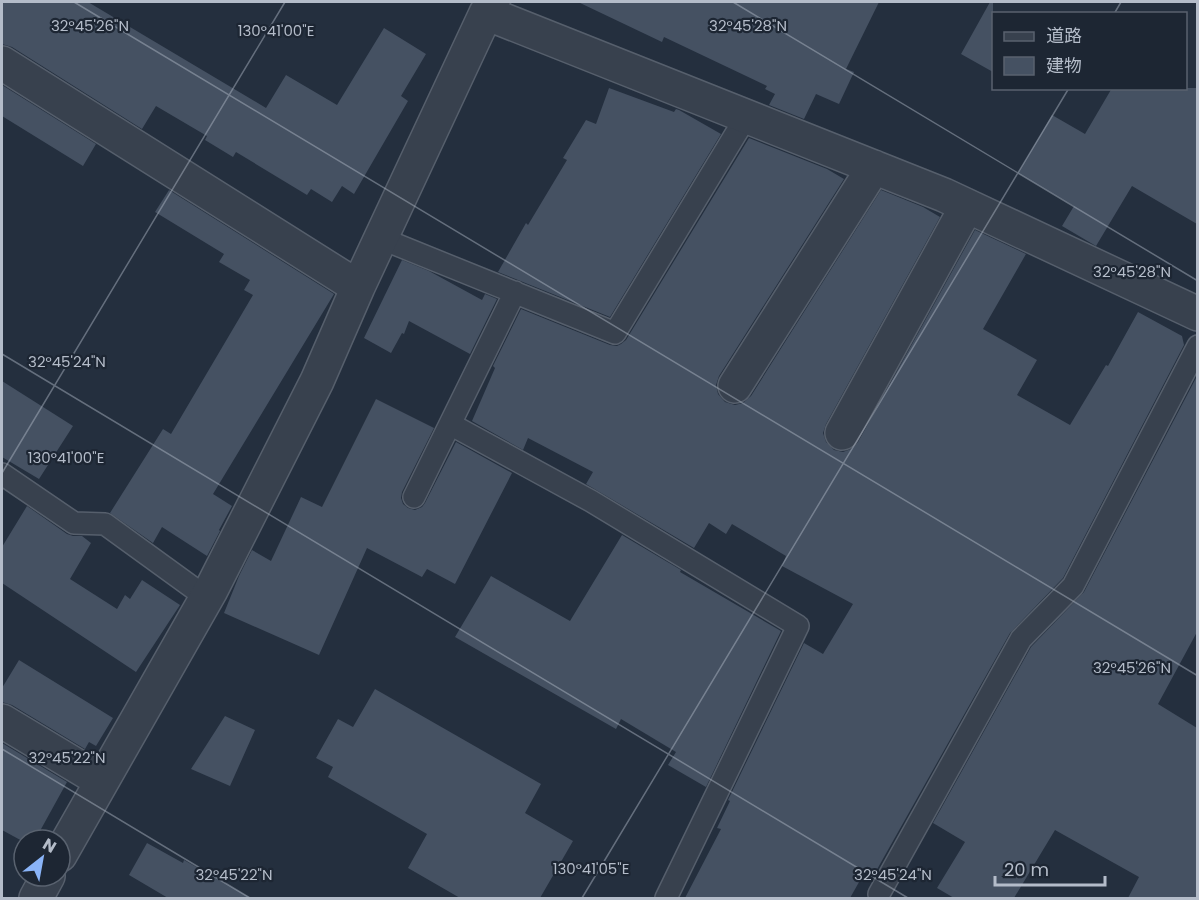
<svg xmlns="http://www.w3.org/2000/svg" width="1199" height="900" font-family="Poppins,'Noto Sans JP',sans-serif">
  <style>
    .building { fill: #455162 }
    .lines { fill: none; stroke-linecap: round; stroke-linejoin: round }
    .lane-casing { stroke: #565f6c; stroke-width: 24 }
    .street-casing { stroke: #565f6c; stroke-width: 36 }
    .lane { stroke: #38414e; stroke-width: 21 }
    .street { stroke: #38414e; stroke-width: 33 }
    .ticks { fill: none; stroke: #b4bcc9; stroke-width: 1.5; stroke-opacity: 0.45 }
    .ticks-label { font-size: 15px; text-anchor: middle; fill: #b4bcc9; stroke: #1d2633; stroke-width: 4.5; stroke-linejoin: round; paint-order: stroke }
  </style>
  <rect width="100%" height="100%" fill="#242f3e"/>
  <path class="building" d="M2 2H88L266 108 286 75 337 105 384 28 426 54 401 96 408 101 354 194 342 186 332 202 311 189 307 195 236 152 233 157 205 140 207 136 156 106 142 129 12 47 2 44Z
    M578 2H879L846 69 854 72 839 104 816 94 804 119 769 105 775 94 765 89 767 86 664 37 662 42Z
    M990 2H993V72L961 54Z
    M2 85 96 144 83 166 2 116Z
    M609 88 674 112 676 109 679 110 721 134 610 317 498 272 526 223 528 225 567 160 563 158 586 120 596 124Z
    M1112 88H1197V224L1132 186 1096 246 1062 226 1074 206 1018 173 1052 115 1085 134Z
    M749 138 827 169 844 179 719 376 716 385 718 394 725 402 735 405 743 403 751 396 881 190 923 207 940 217 826 424 823 433 826 442 834 450 843 452 851 449 858 442 975 230 1026 254 983 329 1037 360 1017 395 1070 425 1106 365 1108 366 1138 312 1182 336 1184 345 1063 578 1010 633 875 873 867 868 850 898H685L721 829 717 828 730 801 728 800 804 643 823 654 853 604 782 566 786 556 732 524 726 534 709 523 694 548 586 484 593 472 528 438 523 450 472 421 495 368 493 366 521 309 610 345 617 346 621 344 626 340Z
    M169 190 334 294 213 494 232 506 219 530 220 531 207 556 162 527 153 543 110 513 163 429 171 434 253 295 244 290 250 280 219 262 224 254 155 212Z
    M402 260 429 271 482 300 485 294 497 299 470 354 409 321 404 334 402 333 391 353 364 338Z
    M1196 378 1197 383V632L1158 704 1197 728V898H1128L1139 877 1055 830 1014 898H954L937 888 965 842 933 823 1031 647 1084 592Z
    M2 381 73 426 39 479 2 457Z
    M376 399 434 428 402 492 401 498 403 504 408 508 415 510 422 507 425 503 456 442 512 473 455 584 427 569 422 577 367 548 319 655 224 613 239 576 252 550 271 561 301 497 322 507Z
    M27 506 67 534 73 536H82L91 543 70 579 117 609 125 595 130 599 142 580 180 605 136 672 2 583V547Z
    M622 535 681 570 680 572 781 631 706 787 668 765 676 752 621 719 616 729 455 637 491 576 570 621Z
    M19 660 113 718 96 746 89 742 85 749 12 705 2 702V688Z
    M375 689 541 784 525 813 573 841 540 898H460L408 868 427 834 328 777 333 767 316 758 338 719 353 727Z
    M225 716 255 730 230 786 191 769Z
    M2 743 67 782 35 840H24V842L2 830Z
    M147 843 183 863 184 860 251 898H168L129 875Z"/>
  <g class="lines">
    <defs>
      <path id="lane" d="M380 238 615 333 746 117
        M450 424 591 501 798 626 666 898
        M2 474 74 523 105 524 207 598
        M414 497 515 292
        M879 894 1021 639 1073 586 1198 346"/>
      <path id="street" d="M486 13 944 195 1198 314
        M2 63 358 287
        M735 386 874 167
        M842 433 967 206
        M2 721 102 781
        M60 855 211 590 317 381 358 287 486 13 493 2
        M36 898 48 876"/>
    </defs>
    <use href="#lane" class="lane-casing"/>
    <use href="#street" class="street-casing"/>
    <use href="#lane" class="lane"/>
    <use href="#street" class="street"/>
  </g>
  <path class="ticks" d="M74 2 1198 676M733 2 1198 281M1114 14 1121 2M2 354 908 898M2 473 285 2M2 749 250 898M582 898 1069 88"/>
  <g class="ticks-label">
    <text x="90" y="31">32°45'26"N</text>
    <text x="748" y="31">32°45'28"N</text>
    <text x="276" y="36">130°41'00"E</text>
    <text x="1132" y="277">32°45'28"N</text>
    <text x="67" y="367">32°45'24"N</text>
    <text x="66" y="463">130°41'00"E</text>
    <text x="1132" y="673">32°45'26"N</text>
    <text x="67" y="763">32°45'22"N</text>
    <text x="591" y="874">130°41'05"E</text>
    <text x="234" y="880">32°45'22"N</text>
    <text x="893" y="880">32°45'24"N</text>
  </g>
  <rect width="1199" height="900" fill="none" stroke="#b4bcc9" stroke-width="6"/>
  <rect x="992" y="12" width="195" height="78" fill="#1d2633" stroke="#59626f" stroke-width="1.5"/>
  <rect x="1004" y="32" width="30" height="9" fill="#38414e" stroke="#59626f" stroke-width="1.5"/>
  <text x="1046" y="42" font-size="18" fill="#b4bcc9">道路</text>
  <rect x="1004" y="57" width="30" height="18" fill="#455162" stroke="#59626f" stroke-width="1.5"/>
  <text x="1046" y="72" font-size="18" fill="#b4bcc9">建物</text>
  <g transform="translate(42 858) rotate(31)"><circle r="28" fill="#1d2633" stroke="#59626f" stroke-width="1.5"/>
  <path d="M0-4.5L10 22L0 15L-10 22Z" fill="#8ab4f8"/>
  <text y="-9" font-size="16" font-weight="bold" text-anchor="middle" fill="#b4bcc9">N</text>
  </g>
  <path d="M995 876v9h110v-9" fill="none" stroke="#b4bcc9" stroke-width="3"/>
  <text x="1004" y="876" font-size="18" fill="#b4bcc9" stroke="#1d2633" stroke-width="4.5" paint-order="stroke">20 m</text>
</svg>
